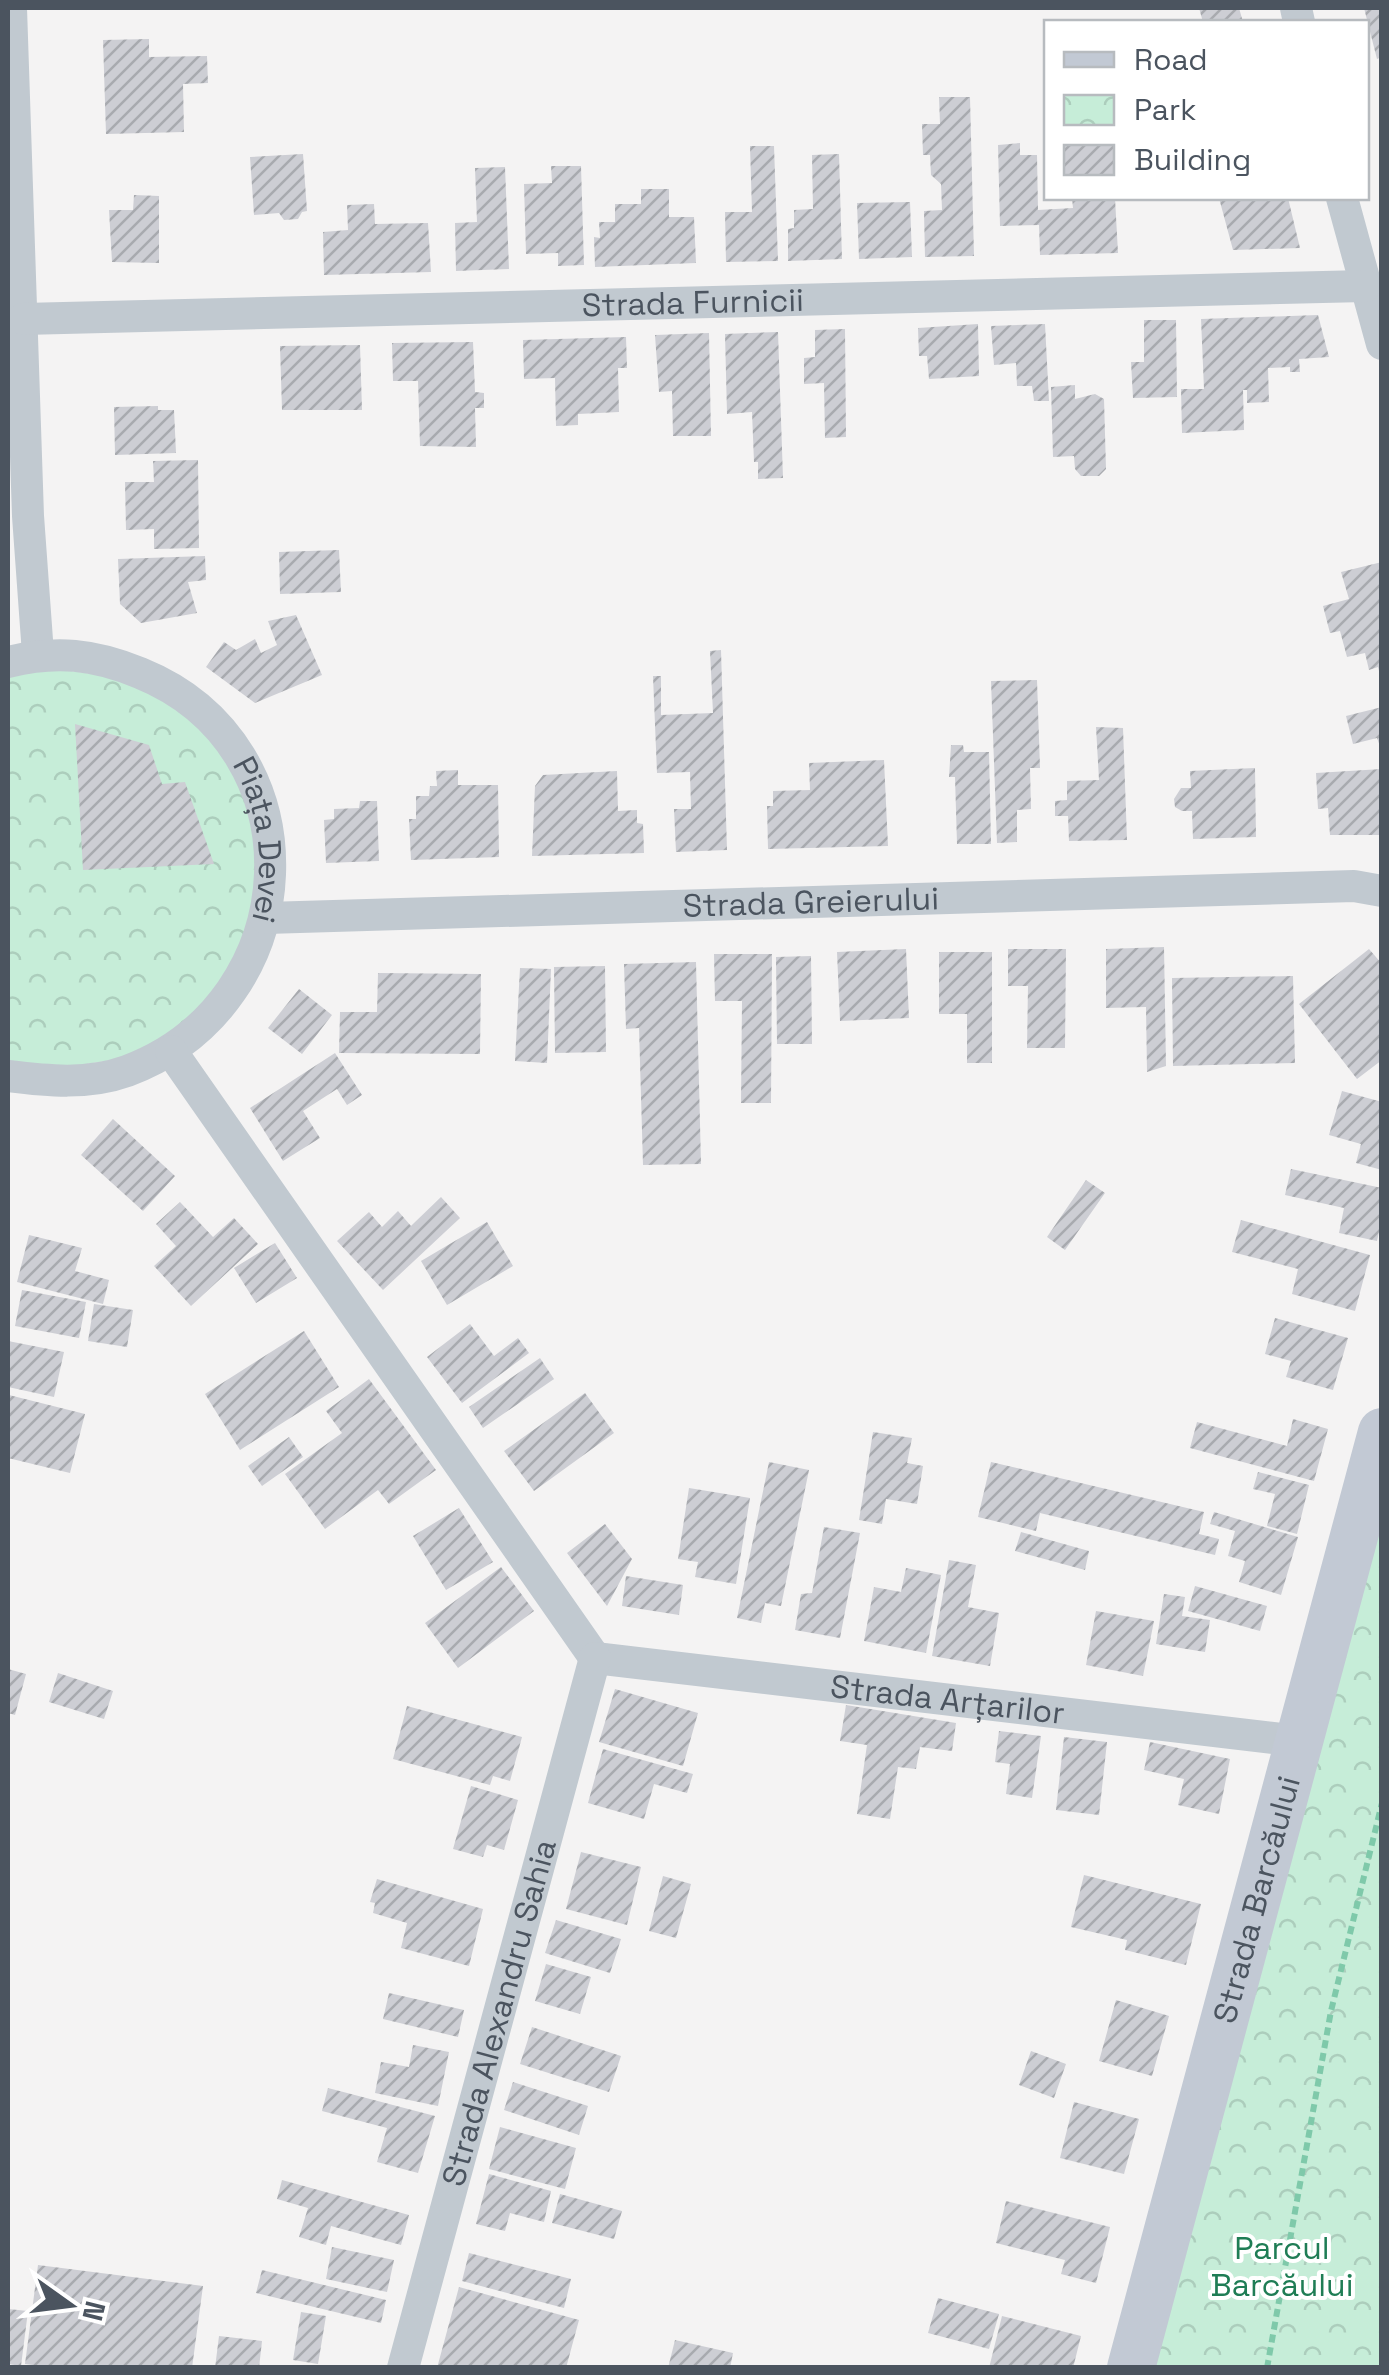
<svg xmlns="http://www.w3.org/2000/svg" width="1389" height="2375" font-family="'Space Grotesk',sans-serif">
  <style>
    .park { fill: url(#park-crowns) }
    .building { fill: url(#building-hatch) }
    .lines { fill: none; stroke-linecap: round; stroke-linejoin: round }
    .path { stroke: #7fc9aa; stroke-width: 6; stroke-dasharray: 8 5; stroke-linecap: butt }
    .street { stroke: #c1c9d0; stroke-width: 32 }
    .secondary { stroke: #c2c9d4; stroke-width: 48 }
    .labels { text-anchor: middle; dominant-baseline: central; stroke-width: 8; stroke-linejoin: round; paint-order: stroke }
    .street-label { font-size: 32px; fill: #4b545f; stroke: #fff }
    .park-label { font-size: 32px; fill: #1f7d55; stroke: #fff }
  </style>
  <defs>
    <pattern id="park-crowns" width="20" height="18" patternUnits="userSpaceOnUse" patternTransform="scale(2.5)"><rect width="20" height="18" fill="#c6edd8"/><path d="M2 6a3 3 0 1 1 6 0M12 15a3 3 0 1 1 6 0" fill="none" stroke="#accdbc"/></pattern>
    <pattern id="building-hatch" width="6" height="6" patternUnits="userSpaceOnUse" patternTransform="scale(2.5)"><rect width="6" height="6" fill="#cdced4"/><path d="M-1 1l2-2M0 6l6-6M5 7l2-2" fill="none" stroke="#a8aaaf"/></pattern>
  </defs>
  <rect width="100%" height="100%" fill="#f4f3f3"/>
  <path class="park" d="M8 662 170 685 260 796 266 918 171 1051 8 1076Z
    M1381 1521V2367H1154Z"/>
  <path class="building" d="M1199 8H1239L1243 22H1203Z
    M1364 8H1382V57L1377 59Z
    M149 39V57L207 56 208 83 183 84 184 132 106 134 103 40Z
    M939 97H970L974 256 925 257 924 211 942 210 941 184 931 175 930 155H923L922 124H940Z
    M1020 143V155H1037L1038 210 1073 208 1072 198H1115L1118 253 1040 255 1039 225 1000 226 998 145Z
    M750 146H774L778 261 726 262 725 212H752Z
    M303 154 307 211 302 212 298 219 284 220 279 213 254 215 250 157Z
    M839 154 842 259 788 261V229L794 228V210L813 209 812 155Z
    M551 166H581L584 265 558 266V253L526 254 524 184 552 183Z
    M505 167 509 269 456 271 455 223 477 222 475 168Z
    M641 189H669V217H694L696 263 595 267 594 237 600 238 599 222H615V204H641Z
    M134 195 159 196V263L112 262 109 210H133Z
    M1219 198H1288L1300 248 1233 250Z
    M910 202 912 257 859 259 857 203Z
    M374 204 375 224 428 223 431 272 324 275 323 232 348 230 347 205Z
    M1318 315 1329 357 1299 359 1300 372H1290V367L1268 368 1269 402 1247 403V390H1243L1244 430 1182 433 1181 389H1204L1201 319Z
    M1144 320H1176L1177 397 1133 398 1131 362H1144Z
    M978 324 979 376 929 379 927 356H919L918 328Z
    M1045 324 1049 401H1034L1032 386H1017L1016 363 994 365 991 326Z
    M845 329 846 437 825 438 824 383 804 384V358L815 357V330Z
    M778 332 783 478 758 479V462H754L752 412 727 414 725 334Z
    M709 333 711 436H673L672 391 659 392 655 335Z
    M626 337 627 368H618L619 412 578 414V425L556 426 555 378 524 379 523 340Z
    M473 342 475 392 484 393V408H475L476 447 420 446 418 381H393L392 343Z
    M360 345 362 410H282L280 346Z
    M1075 385V399L1095 394 1104 399 1106 469 1099 476H1081L1075 469 1074 456 1053 457 1051 387Z
    M158 406V410H174L176 453 115 455 114 407Z
    M198 460 199 548 154 549V529L126 530 125 482H154L153 461Z
    M339 550 341 592 280 594 279 552Z
    M205 556 206 580 188 582 197 613 141 623 120 604 118 559Z
    M1382 562V675H1380L1378 667 1369 670 1365 653 1347 657 1340 631 1330 633 1323 606 1349 599 1341 572Z
    M296 615 322 675 255 703 206 667 224 642 236 650 255 639 261 653 277 645 268 621Z
    M721 650 727 850 676 852 674 809H691L690 772 657 773 653 676H661V715L713 713 710 651Z
    M1037 680 1040 768H1030L1031 809 1017 810V842L997 843 991 681Z
    M1382 707V752L1377 738 1353 744 1346 716Z
    M75 724 149 745 162 784 185 782 214 864 83 870Z
    M1096 727 1123 728 1127 840 1069 841 1068 816H1055V801L1067 800V781L1099 780Z
    M951 745H963L964 752H989L991 844H957L955 777H949Z
    M884 760 888 846 768 849 767 806H773V791L810 790 809 763Z
    M1255 768 1256 837 1193 839 1192 811H1182L1175 807 1174 799 1181 788H1191L1190 771Z
    M1382 769V835H1330L1328 808 1318 809 1316 773Z
    M458 770V785H498L499 857 411 860 409 819H416V796H429L430 786H437L436 771Z
    M617 771 618 811 637 810V823L643 824 644 853 532 856 535 786 543 775Z
    M360 801H377L379 861 326 863 324 820 334 819V809L359 808Z
    M1164 947 1166 1066 1147 1072 1146 1007 1106 1008V949Z
    M906 949 909 1018 840 1021 837 952Z
    M1008 949H1066L1065 1048H1027L1028 986H1008Z
    M1369 949 1382 964V1060L1357 1079 1299 1004Z
    M939 952H992V1063H967V1014H939Z
    M714 954H772L771 1103H741L742 1001H715Z
    M811 956 812 1044H777L776 957Z
    M696 962 701 1164 643 1165 639 1028 626 1029 624 964Z
    M605 966 606 1052 555 1053 554 967Z
    M520 968 551 969 547 1063 515 1061Z
    M378 973 481 974 480 1054 339 1053 340 1012H377Z
    M1293 976 1295 1063 1173 1066 1172 978Z
    M299 989 332 1015 302 1054 268 1028Z
    M335 1053 362 1095 347 1105 337 1089 303 1111 320 1138 283 1161 250 1108Z
    M1342 1091 1382 1102V1170L1356 1163 1361 1144 1329 1135Z
    M113 1119 175 1176 143 1211 81 1155Z
    M1291 1169 1382 1188V1218L1377 1241 1339 1233 1344 1208 1285 1195Z
    M1086 1180 1105 1193 1065 1250 1047 1237Z
    M441 1197 460 1218 383 1290 337 1241 369 1212 382 1227 398 1211 411 1226Z
    M180 1202 213 1237 234 1218 258 1244 191 1306 154 1266 176 1246 156 1224Z
    M1241 1220 1370 1255 1355 1311 1292 1294 1298 1269 1232 1252Z
    M487 1222 513 1266 447 1305 421 1261Z
    M29 1235 82 1248 75 1271 109 1280 103 1304 17 1282Z
    M275 1243 297 1278 256 1303 234 1268Z
    M22 1290 86 1302 79 1338 15 1326Z
    M94 1304 133 1310 127 1347 88 1341Z
    M1275 1318 1348 1338 1333 1390 1286 1377 1291 1361 1265 1354Z
    M470 1324 494 1356 518 1338 529 1353 462 1403 427 1357Z
    M304 1331 339 1387 240 1450 205 1394Z
    M8 1341 64 1352 54 1397 8 1387Z
    M540 1358 554 1379 483 1428 469 1407Z
    M369 1379 436 1470 389 1504 378 1490 325 1529 285 1474 342 1433 326 1411Z
    M585 1393 614 1433 534 1491 504 1451Z
    M9 1395 85 1414 70 1473 8 1458Z
    M1293 1419 1328 1429 1314 1481 1190 1448 1197 1422 1287 1446Z
    M873 1432 912 1438 907 1463 923 1466 917 1504 886 1499 882 1524 859 1520Z
    M289 1437 303 1457 262 1486 248 1466Z
    M769 1462 809 1470 781 1606 765 1603 761 1623 737 1618Z
    M991 1462 1204 1512 1199 1534 1219 1539 1215 1555 1040 1513 1036 1531 978 1517Z
    M1258 1472 1309 1485 1297 1534 1267 1526 1275 1494 1253 1489Z
    M689 1488 750 1498 736 1584 695 1577 698 1562 678 1559Z
    M459 1508 493 1562 446 1590 413 1536Z
    M1214 1512 1298 1537 1281 1595 1239 1582 1245 1561 1228 1556 1235 1531 1210 1524Z
    M605 1524 632 1559 607 1606 567 1553Z
    M824 1527 860 1533 840 1638 795 1630 801 1594 812 1593Z
    M1021 1532 1089 1551 1085 1570 1015 1551Z
    M949 1560 976 1565 968 1607 999 1613 990 1666 932 1656Z
    M501 1567 534 1611 458 1668 425 1623Z
    M906 1568 941 1575 926 1653 864 1641 874 1587 901 1592Z
    M626 1576 683 1585 679 1615 622 1606Z
    M1195 1586 1267 1606 1260 1631 1188 1611Z
    M1164 1594 1185 1597 1182 1616 1210 1620 1205 1652 1156 1644Z
    M1096 1611 1154 1621 1143 1676 1086 1665Z
    M8 1669 26 1674 15 1715 8 1713Z
    M58 1673 113 1691 104 1719 49 1702Z
    M615 1689 698 1713 683 1766 599 1742Z
    M846 1705 956 1723 952 1751 920 1747 916 1769 898 1767 890 1819 857 1814 867 1745 840 1741Z
    M407 1706 522 1737 510 1781 493 1776 490 1785 393 1759Z
    M999 1731 1041 1736 1032 1798 1006 1794 1010 1764 995 1762Z
    M1064 1737 1107 1742 1099 1815 1056 1810Z
    M1150 1742 1230 1759 1219 1814 1178 1805 1184 1779 1144 1770Z
    M603 1749 693 1774 687 1793 654 1784 644 1819 588 1803Z
    M471 1786 518 1800 504 1850 487 1845 483 1857 453 1849Z
    M581 1852 641 1867 627 1925 566 1909Z
    M1084 1875 1201 1904 1186 1965 1125 1950 1127 1940 1071 1927Z
    M663 1876 691 1884 676 1938 649 1931Z
    M377 1879 483 1909 469 1966 401 1948 407 1923 373 1913 375 1903 370 1902Z
    M556 1920 621 1939 610 1973 545 1953Z
    M546 1964 591 1977 580 2014 535 2001Z
    M389 1993 464 2010 458 2037 383 2019Z
    M1116 2000 1169 2016 1152 2076 1099 2061Z
    M532 2027 621 2056 609 2092 520 2064Z
    M413 2045 449 2052 438 2106 375 2093 381 2062 409 2067Z
    M1031 2051 1066 2064 1054 2098 1019 2085Z
    M513 2082 588 2106 579 2135 504 2110Z
    M328 2088 435 2116 418 2173 377 2162 387 2128 322 2111Z
    M1074 2102 1139 2119 1124 2174 1060 2158Z
    M500 2127 576 2148 565 2189 489 2169Z
    M489 2174 551 2191 544 2222 510 2213 505 2231 476 2224Z
    M282 2180 409 2215 401 2245 331 2226 326 2245 299 2237 308 2208 277 2199Z
    M560 2194 622 2211 614 2239 552 2223Z
    M1006 2201 1110 2227 1096 2283 1061 2274 1065 2260 996 2243Z
    M332 2247 394 2260 387 2292 326 2279Z
    M469 2253 571 2279 564 2308 462 2281Z
    M38 2265 203 2286 192 2368H55L25 2364Z
    M262 2270 386 2300 381 2323 256 2293Z
    M459 2287 579 2320 566 2368H437Z
    M938 2298 999 2314 989 2349 928 2333Z
    M8 2309 28 2311 21 2366 8 2364Z
    M301 2312 326 2316 318 2364 293 2360Z
    M1002 2316 1081 2336 1073 2368H989Z
    M219 2336 262 2341 259 2368H215Z
    M675 2340 733 2353 730 2368H668Z"/>
  <g class="lines">
    <path class="path" d="M1267 2368 1331 2011 1382 1803"/>
    <g class="street">
      <path d="M11 8 28 516 38 654"/>
      <path d="M1296 8 1299 22"/>
      <path d="M1342 198 1382 344"/>
      <path id="s1" d="M23 319 1365 286"/>
      <path id="s2" d="M8 662C56 650 94 654 140 673 322 747 309 1003 127 1071 88 1085 48 1081 8 1076"/>
      <path id="s3" d="M266 918 1354 886 1382 891"/>
      <path d="M171 1051 595 1658"/>
      <path id="s4" d="M595 1658 1299 1741"/>
      <path id="s5" d="M403 2368 595 1658"/>
    </g>
    <path class="secondary" id="s6" d="M1131 2368 1382 1432"/>
  </g>
  <g class="labels">
    <g class="street-label">
      <text stroke="none"><textPath href="#s1" startOffset="670">Strada Furnicii</textPath></text>
      <text stroke="none"><textPath href="#s2" startOffset="355">Piața Devei</textPath></text>
      <text stroke="none"><textPath href="#s3" startOffset="545">Strada Greierului</textPath></text>
      <text stroke="none"><textPath href="#s4" startOffset="355">Strada Arțarilor</textPath></text>
      <text stroke="none"><textPath href="#s6" startOffset="485">Strada Barcăului</textPath></text>
      <text stroke="none"><textPath href="#s5" startOffset="368">Strada Alexandru Sahia</textPath></text>
    </g>
    <g class="park-label">
      <text x="1282" y="2248">Parcul<tspan x="1282" dy="37">Barcăului</tspan></text>
    </g>
  </g>
  <rect width="1389" height="2375" fill="none" stroke="#4b545f" stroke-width="20"/>
  <rect x="1044" y="20" width="325" height="180" fill="#ffffff" stroke="#b7bbbf" stroke-width="2.5"/>
  <rect x="1064" y="52" width="50" height="15" fill="#c2c9d4" stroke="#b7bbbf" stroke-width="2.5"/>
  <text x="1134" y="70" font-size="30" fill="#4b545f">Road</text>
  <rect x="1064" y="95" width="50" height="30" fill="url(#park-crowns)" stroke="#b7bbbf" stroke-width="2.5"/>
  <text x="1134" y="120" font-size="30" fill="#4b545f">Park</text>
  <rect x="1064" y="145" width="50" height="30" fill="url(#building-hatch)" stroke="#b7bbbf" stroke-width="2.5"/>
  <text x="1134" y="170" font-size="30" fill="#4b545f">Building</text>
  <g transform="translate(70 2305) rotate(104)" stroke="#ffffff" stroke-width="8" paint-order="stroke">
  <path d="M0-8L18 38L0 25L-18 38Z" fill="#4b545f"/>
  <text y="-15" font-size="28" font-weight="bold" text-anchor="middle" fill="#4b545f">N</text>
  </g>
</svg>
